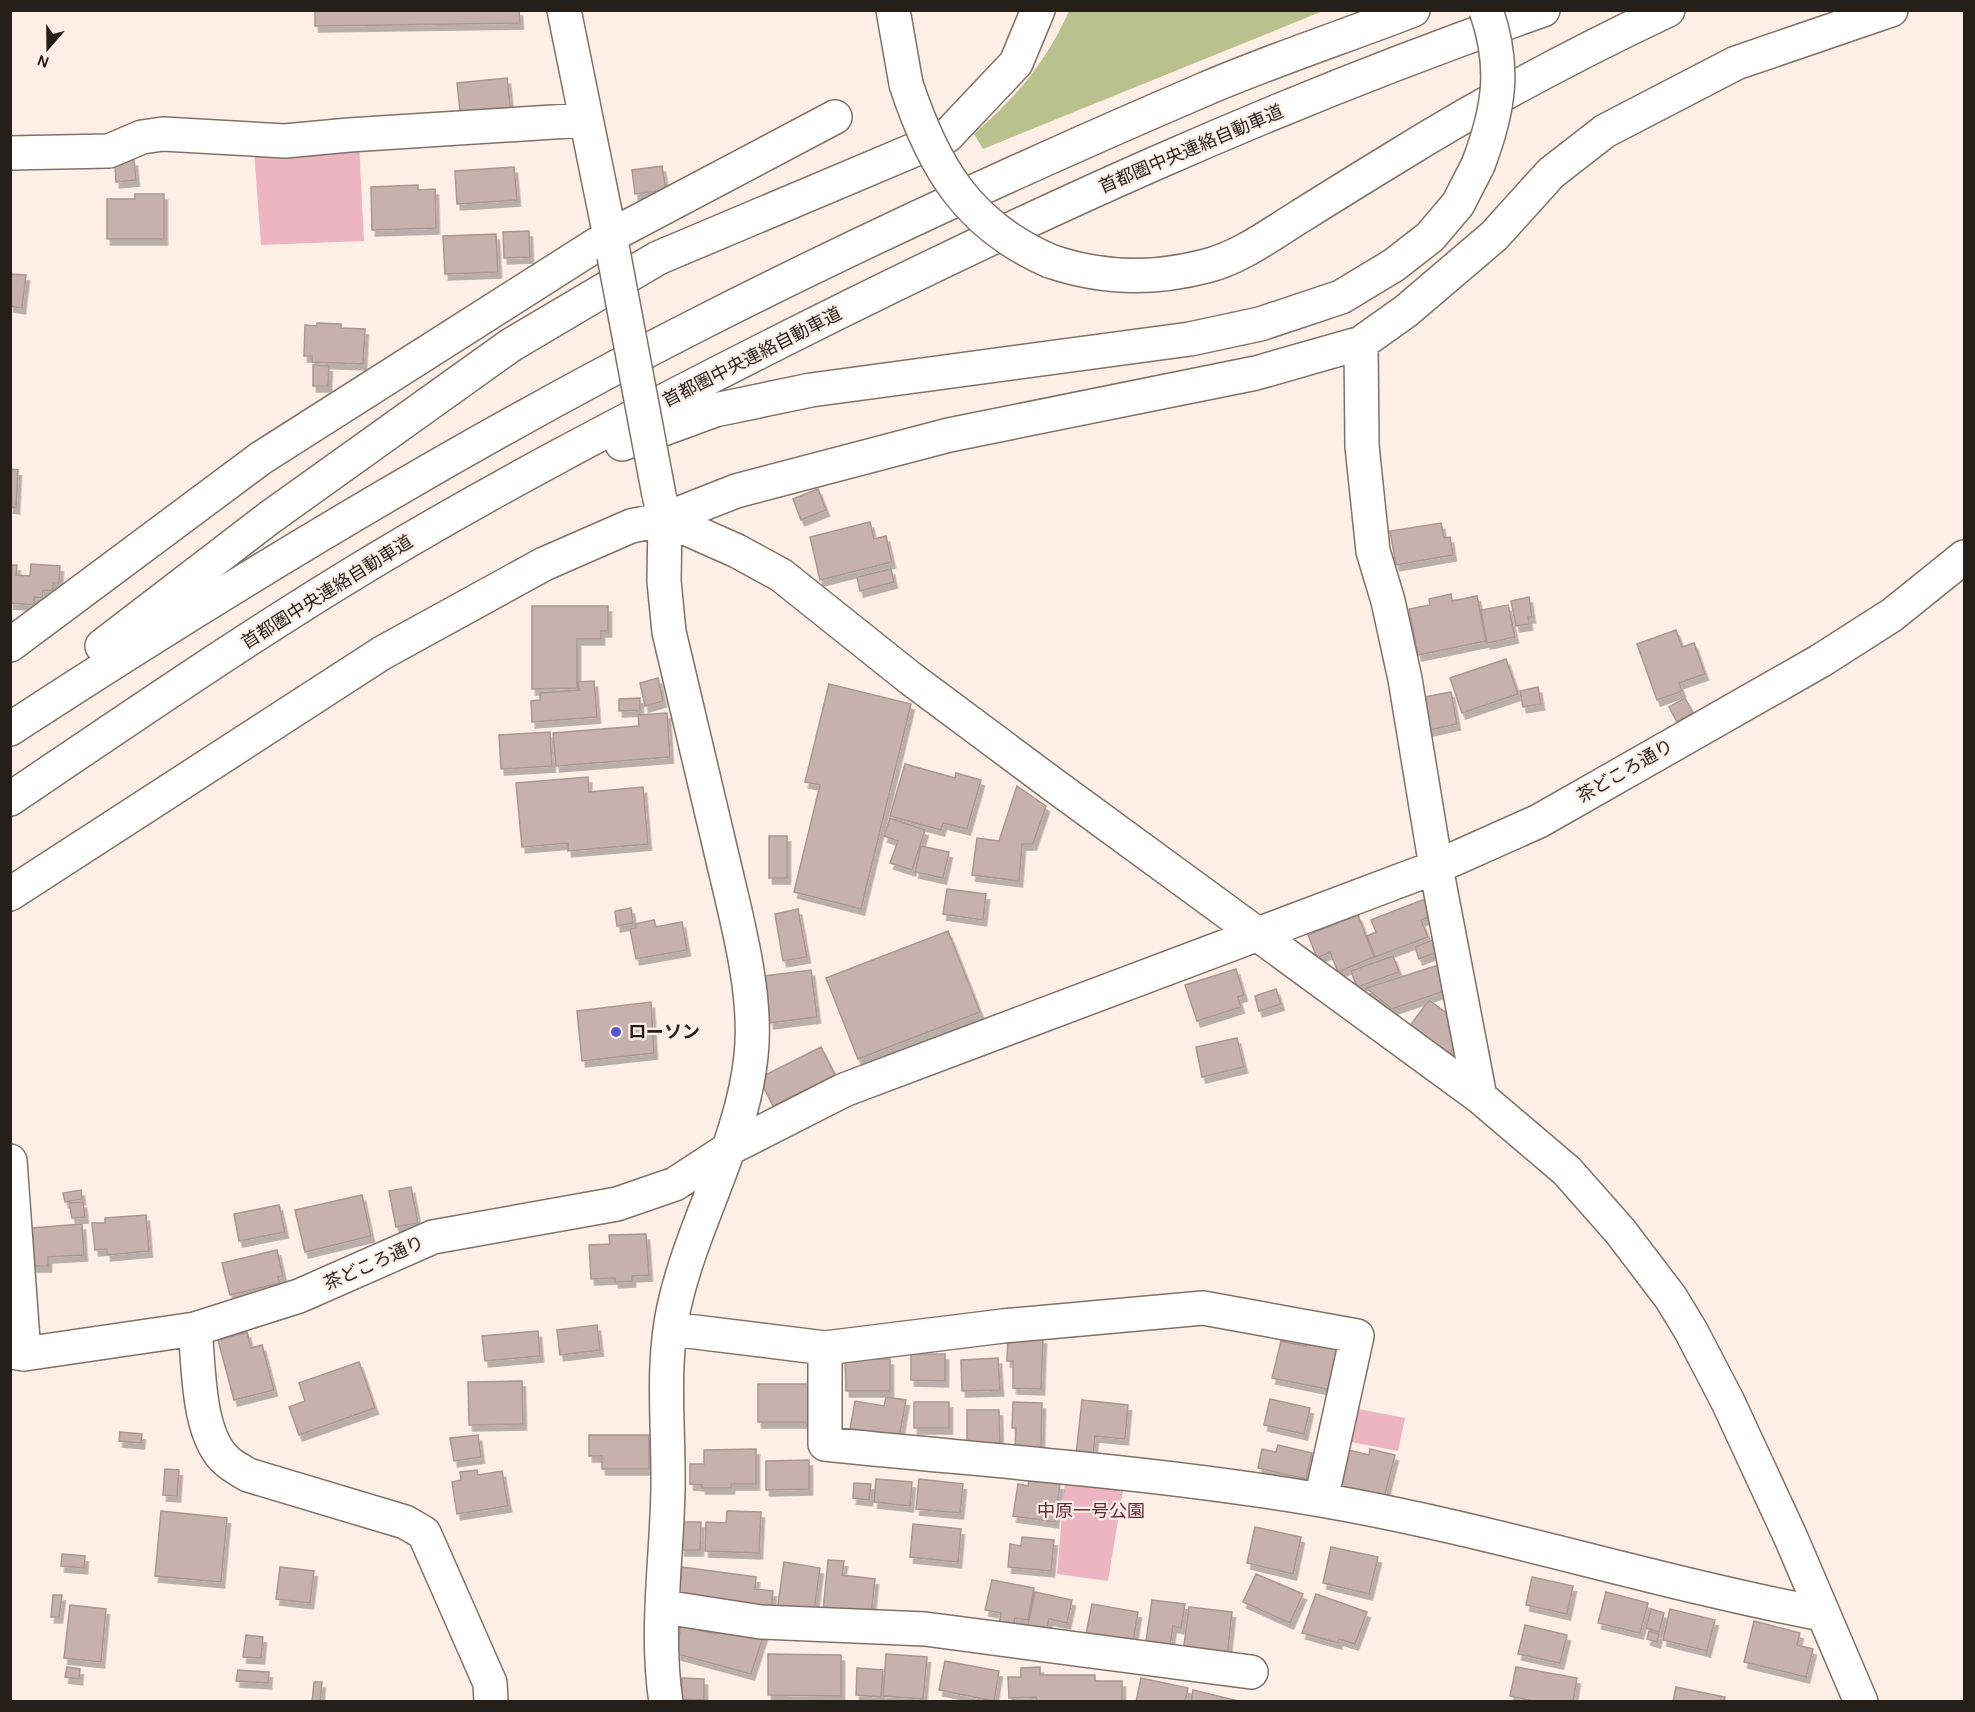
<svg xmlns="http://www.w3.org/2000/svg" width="1975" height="1712" font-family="Karla,'Noto Sans JP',sans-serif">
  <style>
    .green { fill: #edb5c2 }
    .water { fill: #b9c18e }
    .building { fill: #c6b1ad; stroke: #ab9692; stroke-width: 1.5; filter: url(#shadow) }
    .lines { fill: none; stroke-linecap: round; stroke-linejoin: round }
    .minor-casing { stroke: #807166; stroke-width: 36 }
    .highway-casing { stroke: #807166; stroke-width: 36 }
    .minor { stroke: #fff; stroke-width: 33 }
    .highway { stroke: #fff; stroke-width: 33 }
    .minor-bridge-casing { stroke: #807166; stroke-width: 36; stroke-linecap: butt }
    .highway-bridge-casing { stroke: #807166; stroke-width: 36; stroke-linecap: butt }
    .minor-bridge { stroke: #fff; stroke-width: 33 }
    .highway-bridge { stroke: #fff; stroke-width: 33 }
    .poi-dot { fill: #5657ce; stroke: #fdefe5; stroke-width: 2 }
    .labels { text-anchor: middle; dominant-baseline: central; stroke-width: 4.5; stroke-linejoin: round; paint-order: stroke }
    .street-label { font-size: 18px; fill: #251f1a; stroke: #fdefe5 }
    .poi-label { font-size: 18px; font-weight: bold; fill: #251f1a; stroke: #fdefe5; text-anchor: start }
    .park-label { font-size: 18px; fill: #68253b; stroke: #fdefe5 }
  </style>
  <defs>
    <filter id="shadow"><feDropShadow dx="3.5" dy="6" stdDeviation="0" flood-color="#0004"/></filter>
  </defs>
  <rect width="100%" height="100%" fill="#fdefe5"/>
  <path class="green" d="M359 142 364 241 261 245 254 151Z
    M1348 1407 1405 1418 1398 1451 1341 1440Z
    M1065 1480 1124 1484 1108 1581 1057 1574Z"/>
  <path class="water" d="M1069 11V10L1323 11 983 149 974 134C1017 96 1045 64 1069 11Z"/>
  <path class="building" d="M315 10H519L520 23 315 26Z
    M507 78 511 113 461 119 457 83Z
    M134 160 136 180 116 182 115 162Z
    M662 166 666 190 635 194 632 170Z
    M514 167 517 200 457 204 455 171Z
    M418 185V190L435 189 436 228 372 230 371 187Z
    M135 194H164V239H107V199H135Z
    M529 231 530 257 504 258 503 232Z
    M496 234 498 272 445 274 443 236Z
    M10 274 26 275 22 308 10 306Z
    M317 323 341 324V328L365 329 363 364 312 362V356H304L305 325 317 326Z
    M313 365 329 366 328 386H313Z
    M10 469 18 470 16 508 10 507Z
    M818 489 826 510 801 520 793 499Z
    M870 522 874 539 886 536 892 562 820 580 810 537Z
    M1441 523 1444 538 1450 537 1453 555 1396 565 1390 531Z
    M31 564 60 566 59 583H53V591L43 590 42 598 34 597V605L10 603V565H17L16 575 30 576Z
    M891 569 894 582 860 591 857 577Z
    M1451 594 1452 601 1477 596 1486 641 1418 655 1409 609 1430 605 1429 599Z
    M1529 597 1532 617H1528L1529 624 1516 626 1511 601Z
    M1508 605 1515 637 1487 643 1481 610Z
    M532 606H608V631H601V639H577V688L532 689Z
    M1676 630 1682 647 1694 643 1705 674 1679 683 1682 691 1657 700 1637 644Z
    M1506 659 1518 694 1462 713 1450 678Z
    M658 678 663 701 645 706 640 683Z
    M594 681 597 717 532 722 531 701 540 700V693L579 690 578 682Z
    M829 684 911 704 861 909 794 892 820 785 805 782Z
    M1538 687 1541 704 1523 707 1520 691Z
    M1451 692 1457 724 1425 731 1419 698Z
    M640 698V710L619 711V699Z
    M1685 698 1693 713 1677 722 1669 707Z
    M667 713 670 757 556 766 553 733 639 726 638 715Z
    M550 732 552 766 501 769 499 735Z
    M905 764 955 778 956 773 981 780 967 829 943 823 941 830 890 816Z
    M588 777 589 792 643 787 648 844 568 851V843L522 847 516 783Z
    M1017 786 1046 806 1033 844H1022L1019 881 972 875 977 838 999 841Z
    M890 818 925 830 912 870 890 863 898 841 884 836Z
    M769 836H787V878H769Z
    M921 846 949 852 943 878 915 872Z
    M947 889 986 894 983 920 943 914Z
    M1425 899 1431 916 1421 920 1428 937 1375 957 1367 936 1376 932 1371 920Z
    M631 908 633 923 617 926 615 911Z
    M798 909 807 957 783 961 775 914Z
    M1358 915 1374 957 1338 972 1330 952 1317 958 1308 935Z
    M654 920 656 927 682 922 687 950 636 959 630 929 636 928 635 924Z
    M948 931 980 1012 858 1059 826 978Z
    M1438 938 1442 950 1419 959 1415 947Z
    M1393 956 1399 972 1357 987 1351 971Z
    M1445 963 1453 988 1392 1009 1366 988Z
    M1236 969 1244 995 1238 997 1241 1007 1197 1021 1185 985Z
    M811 970 817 1017 770 1023 764 976Z
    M1276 989 1281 1004 1259 1011 1255 996Z
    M1429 1000 1456 1020 1464 1033 1448 1056 1409 1027Z
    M651 1002 654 1053 582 1061 577 1011Z
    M1237 1038 1244 1067 1202 1077 1196 1047Z
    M821 1047 835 1075 773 1106 759 1078Z
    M411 1187 418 1223 396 1227 389 1191Z
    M81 1190 82 1199 65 1202 63 1193Z
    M362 1195 371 1236 305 1252 295 1210Z
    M83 1202 85 1217 72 1218 69 1203Z
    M279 1205 285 1232 239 1241 234 1214Z
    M146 1215 149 1251 107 1255V1249L95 1250 92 1223H105V1218Z
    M82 1224 84 1255 48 1257V1266H33L31 1228Z
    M646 1234 649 1275 632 1276V1281L615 1282V1278L591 1279 589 1245 610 1244 609 1235Z
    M277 1250 283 1276 278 1277 280 1283 230 1295 222 1263Z
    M597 1325 600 1350 560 1355 557 1330Z
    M538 1331 540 1356 485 1361 482 1336Z
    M247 1332 251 1348 262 1345 274 1390 234 1400 218 1340Z
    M1008 1337 1043 1338 1041 1389 1013 1388V1361H1007Z
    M1307 1339 1345 1347 1336 1391 1272 1378 1281 1341 1306 1346Z
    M911 1354H945V1381L911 1380Z
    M998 1358 1000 1390 962 1391 961 1360Z
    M845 1359H890V1391H846Z
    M359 1362 375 1408 299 1435 289 1407 305 1401 299 1383Z
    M522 1381 523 1424 469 1425 468 1382Z
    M758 1384H811L812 1422H758Z
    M886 1397 906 1400 899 1438 850 1429 855 1401 884 1406Z
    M1270 1399 1310 1408 1304 1434 1264 1425Z
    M1082 1400 1128 1405 1125 1439 1095 1436 1093 1456 1076 1455Z
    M914 1402H949V1428H914Z
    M1013 1402 1042 1403 1041 1448 1015 1447 1016 1428H1012Z
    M967 1410H999L1000 1443 967 1444Z
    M120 1432 142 1434 141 1443 119 1441Z
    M478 1435 481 1457 454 1461 450 1438Z
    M589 1435H649V1469H602V1456H589Z
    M1278 1445 1312 1453 1306 1479 1258 1468 1262 1449 1276 1452Z
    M756 1449V1484H731V1488H702V1485L690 1484V1464H704V1450Z
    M1370 1449 1395 1455 1384 1498 1338 1487 1348 1450 1369 1455Z
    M809 1460V1489L766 1490V1461Z
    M165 1469 179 1470 177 1496 163 1495Z
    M477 1470 478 1475 502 1471 508 1506 457 1514 452 1482 461 1480 460 1472Z
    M876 1479 912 1482 910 1506 874 1502Z
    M919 1479 963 1484 960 1513 916 1509Z
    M1029 1480 1060 1484 1055 1522 1013 1516 1018 1484 1028 1486Z
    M854 1483 871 1484 869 1500 853 1498Z
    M161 1511 227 1518 221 1582 155 1576Z
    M727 1511 761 1512 759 1553 705 1551 706 1522 726 1523Z
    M681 1522H701L700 1550H681Z
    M913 1524 961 1529 958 1562 910 1557Z
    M1255 1527 1301 1537 1293 1574 1247 1563Z
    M1022 1537 1054 1540 1051 1571 1008 1567 1010 1544 1021 1546Z
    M1331 1547 1378 1557 1369 1594 1323 1583Z
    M62 1554 85 1556 84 1568 61 1566Z
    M828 1560 844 1561 842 1575 875 1579 871 1616 823 1611Z
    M784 1562 820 1568 814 1611H777Z
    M280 1567 314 1571 310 1603 276 1599Z
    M682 1567 756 1577 755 1589 773 1591 771 1611 677 1598Z
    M1256 1574 1303 1594 1290 1623 1243 1602Z
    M1532 1577 1573 1586 1567 1614 1526 1605Z
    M992 1580 1034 1588 1028 1620 1015 1618 1013 1629 999 1626 1001 1613 985 1610Z
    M1035 1592 1072 1600 1067 1623 1049 1619 1046 1634 1027 1629Z
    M1606 1592 1648 1603 1640 1633 1598 1623Z
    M1316 1594 1367 1612 1355 1644 1339 1639 1338 1643 1302 1633Z
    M53 1595H62L59 1617H51Z
    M1152 1600 1185 1604 1181 1628 1173 1626 1170 1645 1146 1641Z
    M1092 1604 1138 1612 1133 1642 1086 1634Z
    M70 1605 106 1609 101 1662 64 1658Z
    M1189 1607 1232 1612 1227 1657 1183 1652Z
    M1651 1609 1664 1613 1659 1632 1646 1628Z
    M1670 1609 1715 1620 1707 1651 1663 1640Z
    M1754 1621 1800 1633 1797 1645 1813 1649 1806 1677 1744 1662Z
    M681 1622 699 1626 698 1630 716 1634 718 1626 764 1634 751 1674 677 1654Z
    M1525 1625 1567 1635 1560 1663 1518 1654Z
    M1649 1631 1659 1634 1657 1642 1647 1639Z
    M246 1635 263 1637 261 1658 243 1657Z
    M768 1654 841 1655V1696L768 1695Z
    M886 1654 927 1657 923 1699 883 1696Z
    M945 1661 999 1671 994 1701 939 1690Z
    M67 1667 80 1669 79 1679 65 1677Z
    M1040 1667V1675H1095V1681H1122V1702H1037L1036 1697 1009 1698 1008 1677H1021V1668Z
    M1516 1667 1577 1678 1573 1702H1537L1510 1696Z
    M857 1668 883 1670 881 1697 856 1695Z
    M238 1670 269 1672 268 1683 236 1681Z
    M682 1678 704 1679V1700L682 1699Z
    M1141 1678 1188 1688 1185 1702H1136Z
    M314 1682H322L320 1702H312Z
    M1676 1687 1725 1697 1724 1702H1673Z
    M1193 1690 1239 1701V1702H1191Z"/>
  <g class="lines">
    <defs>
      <path id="minor" d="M564 10 614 256
        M10 153 109 151 142 137 163 134 285 141 349 135 585 120
        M1361 343 1362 446 1373 551 1388 601 1405 679 1436 867 1480 1097
        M660 499 665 519 664 581 669 632C687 706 704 781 722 856 736 917 758 993 751 1056 742 1144 693 1221 674 1307 661 1366 669 1428 668 1488 667 1558 655 1632 666 1702
        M665 519 737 551 781 575 910 678 1055 786 1480 1097 1567 1171 1620 1231 1671 1298 1691 1331 1728 1402 1791 1538 1861 1702
        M10 645 261 458 610 236 835 117
        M10 894 382 653 544 564 631 526 665 519 736 491 949 435 1256 373 1361 343 1406 311 1494 236 1551 173 1605 131 1736 63 1891 10
        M10 1161 24 1354
        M195 1329C199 1366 197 1437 228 1462 234 1467 242 1471 248 1475L405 1522 424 1533 490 1683 491 1702
        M671 1329 825 1348V1444C990 1461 1157 1472 1321 1500 1490 1529 1654 1582 1822 1614
        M825 1348 1003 1326 1203 1308 1357 1336 1321 1500
        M10 1352 24 1354 195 1329 299 1296 433 1237 617 1204 675 1184 730 1148 844 1090 1436 867 1539 821 1820 661 1892 615 1964 557
        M664 1607 761 1622 925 1629 1251 1672"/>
      <path id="highway" d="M893 10 906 84
        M1050 261C1102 279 1153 280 1206 266 1239 258 1270 235 1299 217 1331 197 1363 177 1396 157 1483 103 1575 54 1668 10
        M622 444 715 410 811 390 1190 339 1260 324 1341 297 1394 265 1430 237 1458 204 1478 165
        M102 646 269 518 511 345 658 258 947 136 1016 63 1038 10
        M10 729C234 583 463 444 701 323 866 239 1035 162 1205 89 1273 60 1343 37 1413 10
        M10 799C118 726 226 652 336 584 480 495 629 418 779 342 1027 217 1280 101 1543 10"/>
    </defs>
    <use href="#minor" class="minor-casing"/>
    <use href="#highway" class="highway-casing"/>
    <use href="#minor" class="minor"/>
    <use href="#highway" class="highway"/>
    <defs>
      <path id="minor-bridge" d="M614 256 659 495"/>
      <path id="highway-bridge" d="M906 84C933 166 967 225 1050 261
        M1478 165C1499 110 1506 67 1486 10"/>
    </defs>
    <use href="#minor-bridge" class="minor-bridge-casing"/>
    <use href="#highway-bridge" class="highway-bridge-casing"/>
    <use href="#minor-bridge" class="minor-bridge"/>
    <use href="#highway-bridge" class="highway-bridge"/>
  </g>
  <circle class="poi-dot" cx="616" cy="1032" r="6"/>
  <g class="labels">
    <g class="street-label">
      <text transform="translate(1191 149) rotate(-23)">首都圏中央連絡自動車道</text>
      <text transform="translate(752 357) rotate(-27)">首都圏中央連絡自動車道</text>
      <text transform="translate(327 592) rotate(-32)">首都圏中央連絡自動車道</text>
      <text transform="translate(1625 771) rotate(-30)">茶どころ通り</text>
      <text transform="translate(374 1263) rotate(-24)">茶どころ通り</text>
    </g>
    <g class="poi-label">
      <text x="628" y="1032">ローソン</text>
    </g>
    <g class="park-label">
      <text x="1091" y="1511">中原一号公園</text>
    </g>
  </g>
  <rect width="1975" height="1712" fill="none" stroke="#251f1a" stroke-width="24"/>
  <g transform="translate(48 48) rotate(200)" stroke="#fdefe5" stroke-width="4.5" paint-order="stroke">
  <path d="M0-4.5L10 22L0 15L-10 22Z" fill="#251f1a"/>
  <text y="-9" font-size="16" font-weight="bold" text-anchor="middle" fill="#251f1a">N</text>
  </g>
</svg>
